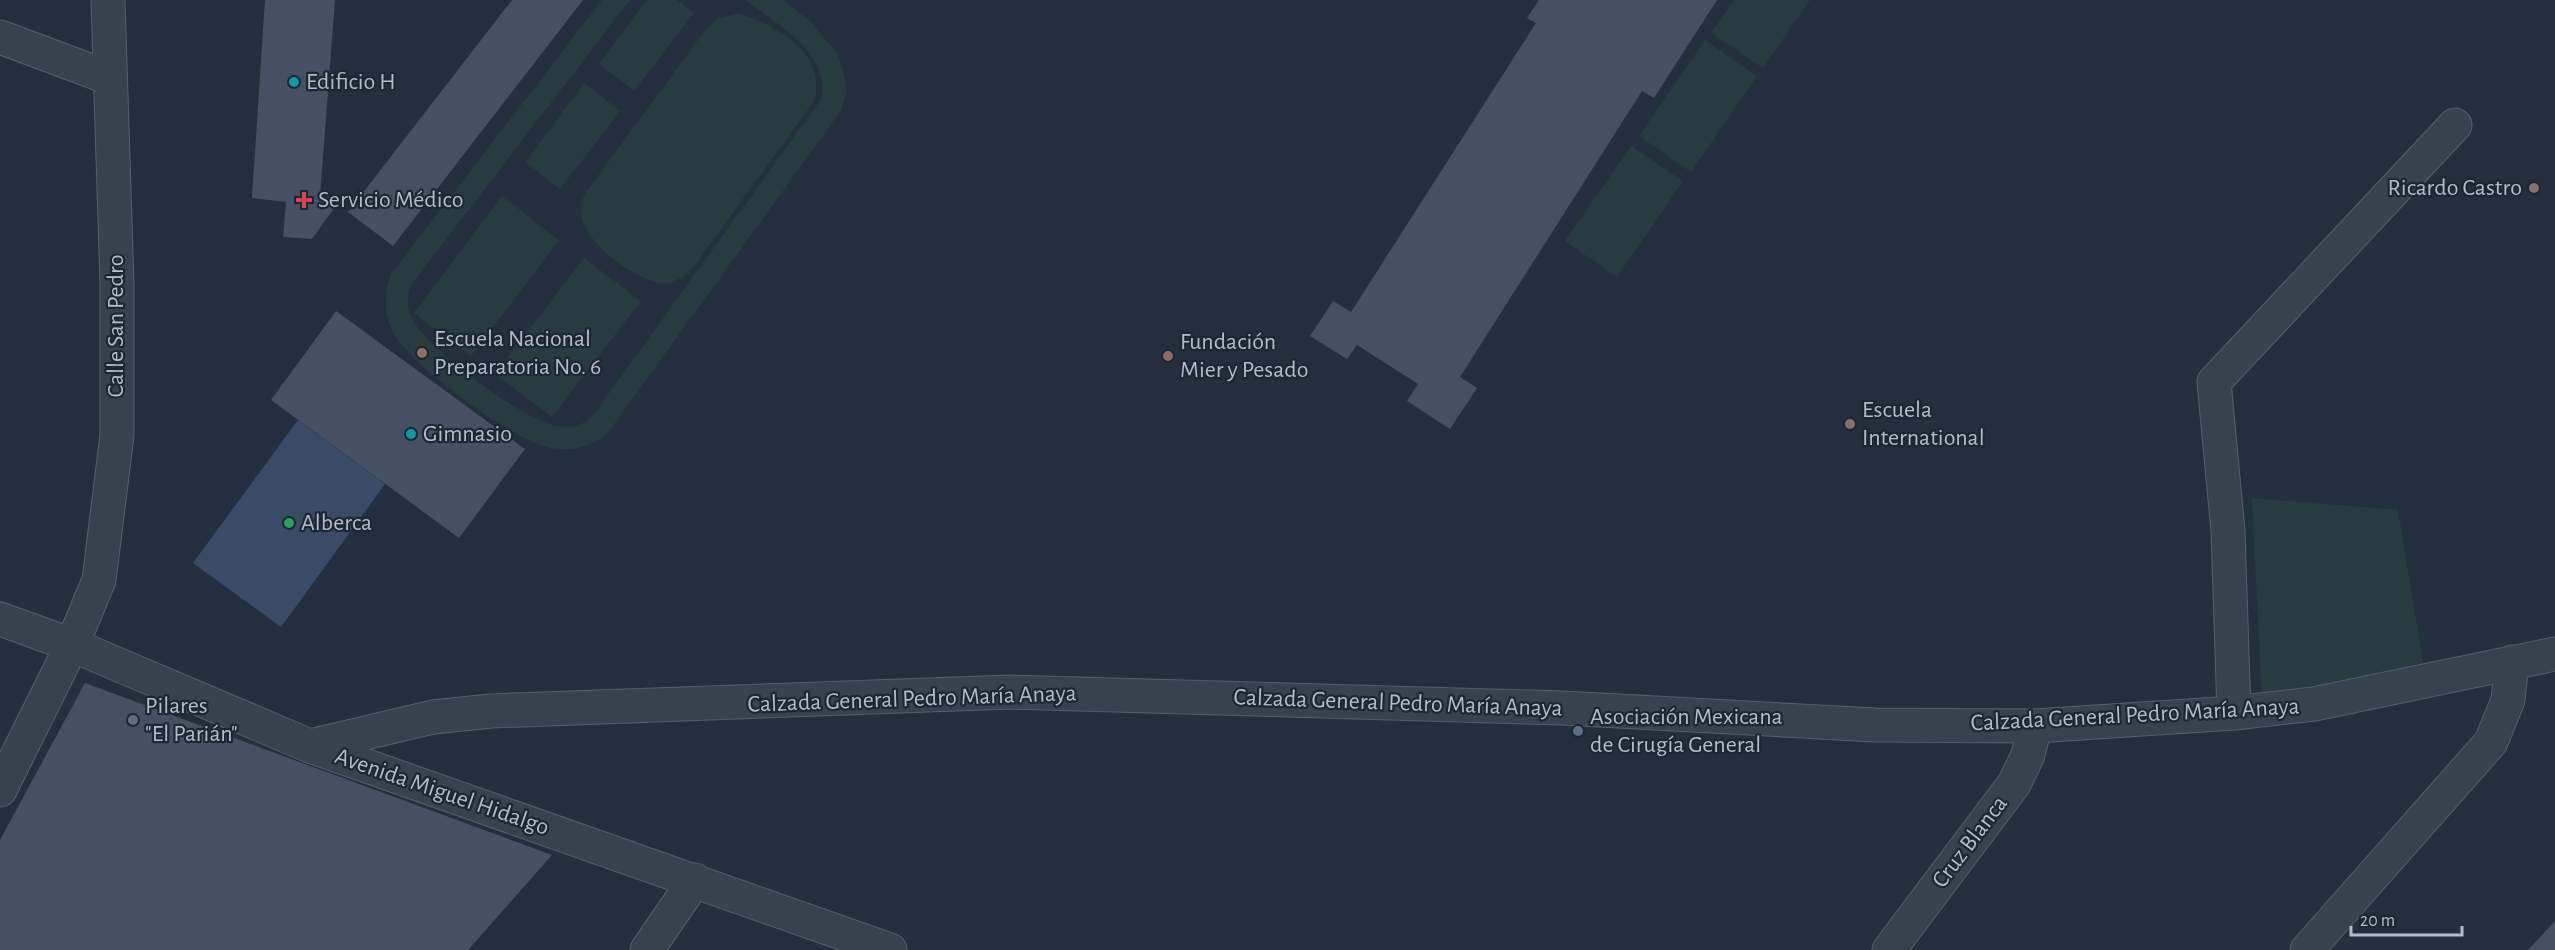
<svg xmlns="http://www.w3.org/2000/svg" width="2555" height="950" font-family="'Alegreya Sans',sans-serif">
  <style>
    .green { fill: #263c3f }
    .water { fill: #394c67 }
    .building { fill: #455162 }
    .lines { fill: none; stroke-linecap: round; stroke-linejoin: round }
    .minor-casing { stroke: #565f6c; stroke-width: 35 }
    .minor { stroke: #38414e; stroke-width: 33 }
    .culture-dot { fill: #0f9aa8; stroke: #1d2633; stroke-width: 2 }
    .education-dot { fill: #8d6e63; stroke: #1d2633; stroke-width: 2 }
    .health-dot { fill: #e0444e; stroke: #1d2633; stroke-width: 2 }
    .leisure-dot { fill: #2e9e5b; stroke: #1d2633; stroke-width: 2 }
    .service-dot { fill: #5c6f8a; stroke: #1d2633; stroke-width: 2 }
    .labels { text-anchor: middle; dominant-baseline: central; stroke-width: 4.5; stroke-linejoin: round; paint-order: stroke }
    .poi-label { font-size: 24px; fill: #b4bcc9; stroke: #1d2633; text-anchor: start }
    .street-label { font-size: 24px; fill: #b4bcc9; stroke: #1d2633 }
  </style>
  <rect width="100%" height="100%" fill="#242f3e"/>
  <path class="green" d="M602 0H630L411 285C406 298 407 308 413 320 427 349 525 421 556 426 570 428 580 426 591 418L820 101C835 57 775 22 745 0H783L811 22 837 53 843 71 847 91 840 112 607 434C588 447 575 452 551 448 515 442 410 365 393 332 383 312 384 295 391 274Z
    M647 0H677L694 13 634 91 599 64Z
    M1734 0H1810L1763 68 1711 33Z
    M737 14C760 18 801 41 811 63 817 75 817 87 815 100L689 273C681 278 673 283 663 283 637 282 591 246 583 222 580 213 581 204 584 195L706 29 718 18Z
    M1705 40 1757 76 1691 172 1639 136Z
    M584 83 620 111 560 189 525 162Z
    M1631 146 1683 181 1617 277 1565 241Z
    M502 196 559 240 471 356 414 313Z
    M584 258 641 301 552 417 495 374Z
    M2252 498 2398 510 2424 668 2262 702Z"/>
  <path class="water" d="M298 420 385 484 281 627 193 563Z"/>
  <path class="building" d="M265 0H335L320 196 342 197 312 239 283 237 286 202 252 198Z
    M512 0H583L393 246 348 212Z
    M1539 0H1717L1654 98 1642 91 1460 377 1477 388 1450 429 1407 401 1418 384 1357 345 1347 359 1310 336 1333 301 1351 312 1536 23 1527 18Z
    M336 311 525 449 459 538 271 400Z
    M85 683 552 855 468 950H0V840Z
    M2555 921V950H2528Z"/>
  <g class="lines">
    <defs>
      <path id="minor" d="M0 37 110 78
        M0 619 72 645 310 746 890 950
        M2234 713 2228 531 2214 382 2455 125
        M310 746 433 717 491 711 1011 692 1563 708 1875 725 2035 726 2234 713 2314 704 2555 654
        M0 790 72 645 99 580 117 435V284L108 0
        M647 950 695 880
        M1889 950 2014 784 2028 755 2035 726
        M2307 950 2491 742 2508 700 2512 662"/>
    </defs>
    <use href="#minor" class="minor-casing"/>
    <use href="#minor" class="minor"/>
  </g>
  <g class="culture-dot">
    <circle cx="294" cy="82" r="6"/>
    <circle cx="411" cy="434" r="6"/>
  </g>
  <g class="education-dot">
    <circle cx="2534" cy="188" r="6"/>
    <circle cx="422" cy="353" r="6"/>
    <circle cx="1168" cy="356" r="6"/>
    <circle cx="1850" cy="424" r="6"/>
  </g>
  <path class="health-dot" d="M301 191h6v6h6v6h-6v6h-6v-6h-6v-6h6z"/>
  <circle class="leisure-dot" cx="289" cy="523" r="6"/>
  <g class="service-dot">
    <circle cx="133" cy="720" r="6"/>
    <circle cx="1578" cy="731" r="6"/>
  </g>
  <g class="labels">
    <g class="poi-label">
      <text x="306" y="82">Edificio H</text>
      <text x="2522" y="188" text-anchor="end">Ricardo Castro</text>
      <text x="318" y="200">Servicio Médico</text>
      <text x="434" y="339">Escuela Nacional<tspan x="434" dy="28">Preparatoria No. 6</tspan></text>
      <text x="1180" y="342">Fundación<tspan x="1180" dy="28">Mier y Pesado</tspan></text>
      <text x="1862" y="410">Escuela<tspan x="1862" dy="28">International</tspan></text>
      <text x="423" y="434">Gimnasio</text>
      <text x="301" y="523">Alberca</text>
      <text x="145" y="706">Pilares<tspan x="145" dy="28">"El Parián"</tspan></text>
      <text x="1590" y="717">Asociación Mexicana<tspan x="1590" dy="28">de Cirugía General</tspan></text>
    </g>
    <g class="street-label">
      <text transform="translate(116 326) rotate(-90)">Calle San Pedro</text>
      <text transform="translate(912 699) rotate(-2)">Calzada General Pedro María Anaya</text>
      <text transform="translate(1398 703) rotate(2)">Calzada General Pedro María Anaya</text>
      <text transform="translate(2135 715) rotate(-3)">Calzada General Pedro María Anaya</text>
      <text transform="translate(442 792) rotate(19)">Avenida Miguel Hidalgo</text>
      <text transform="translate(1970 842) rotate(-53)">Cruz Blanca</text>
    </g>
  </g>
  <path d="M2351 926v9h111v-9" fill="none" stroke="#b4bcc9" stroke-width="3"/>
  <text x="2360" y="926" font-size="18" fill="#b4bcc9" stroke="#1d2633" stroke-width="4.5" paint-order="stroke">20 m</text>
</svg>
